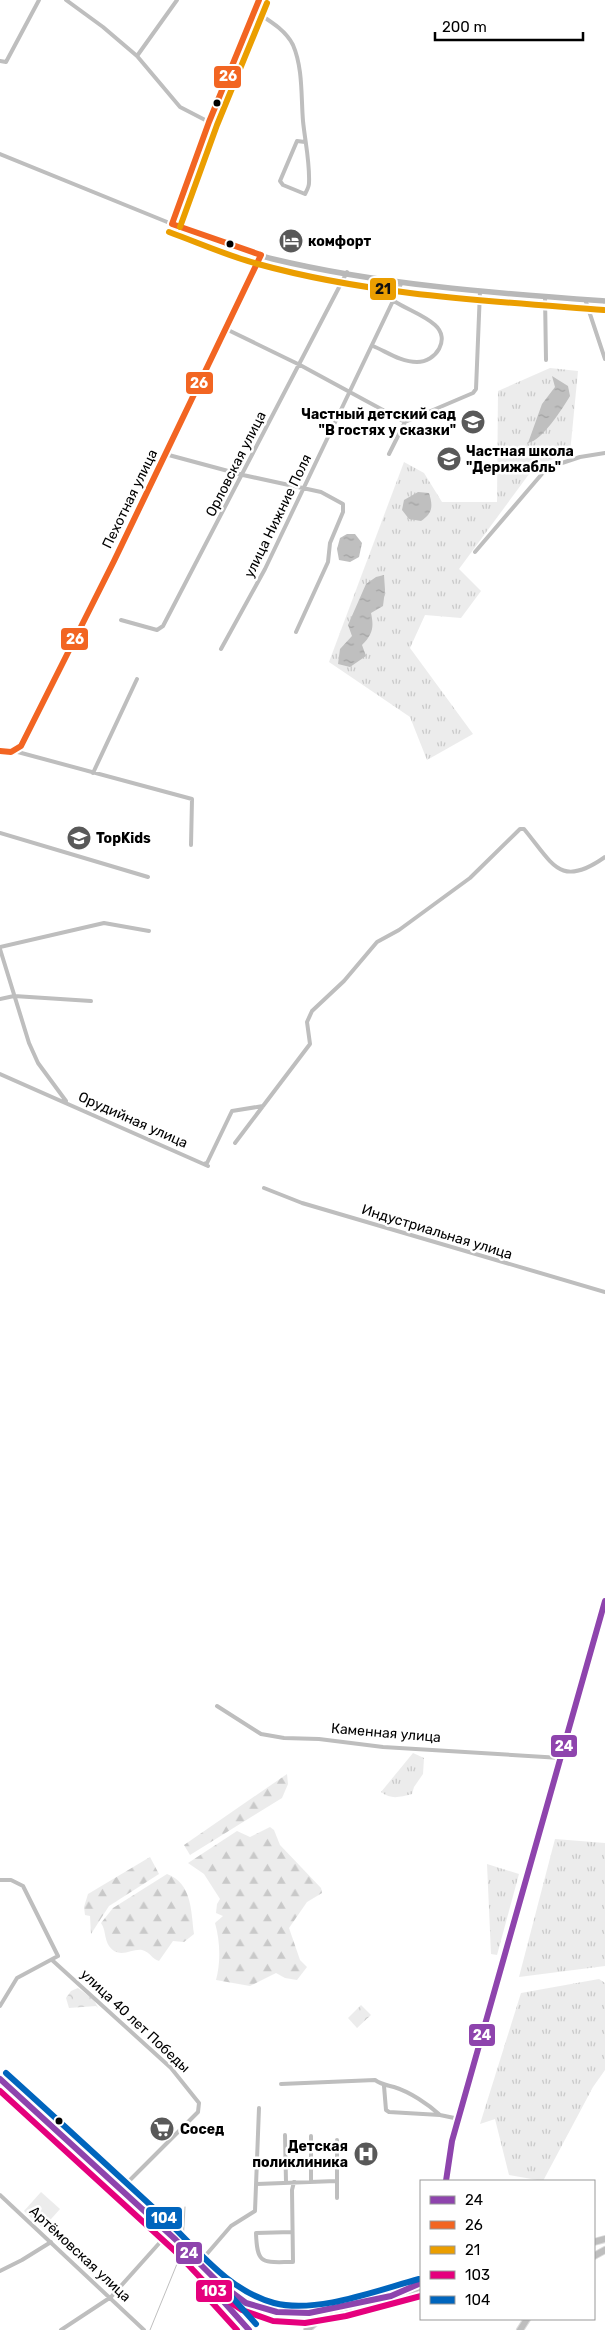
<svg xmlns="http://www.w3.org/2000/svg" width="605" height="2330" font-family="Rubik,sans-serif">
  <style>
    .grass { fill: url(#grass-tufts) }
    .forest { fill: url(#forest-firs) }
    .park { fill: url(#park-crowns) }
    .garden { fill: #ececec }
    .water { fill: url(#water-ripples) }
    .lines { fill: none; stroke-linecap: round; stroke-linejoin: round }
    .stream { stroke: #bfbfbf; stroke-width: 1 }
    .primary-casing { stroke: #dbdbdb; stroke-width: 8 }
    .street { stroke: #bebebe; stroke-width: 4 }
    .secondary { stroke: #b8b8b8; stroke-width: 5.5 }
    .primary { stroke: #bebebe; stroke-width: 6 }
    .bus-1-casing { stroke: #fff; stroke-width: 10 }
    .bus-2-casing { stroke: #fff; stroke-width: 10 }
    .bus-3-casing { stroke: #fff; stroke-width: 10 }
    .bus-4-casing { stroke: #fff; stroke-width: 10 }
    .bus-5-casing { stroke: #fff; stroke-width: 10 }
    .bus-1 { stroke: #8e44ad; stroke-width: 6 }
    .bus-2 { stroke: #f26522; stroke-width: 6 }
    .bus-3 { stroke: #eb9e00; stroke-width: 6 }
    .bus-4 { stroke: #e5007d; stroke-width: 6 }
    .bus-5 { stroke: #0065bd; stroke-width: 6 }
    .bus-dot { fill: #000; stroke: #fff; stroke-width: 2 }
    .labels { text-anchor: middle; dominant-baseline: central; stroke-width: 5; stroke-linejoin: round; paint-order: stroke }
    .poi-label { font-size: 14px; font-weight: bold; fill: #000; stroke: #fff; text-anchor: start }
    .street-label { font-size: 14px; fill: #000; stroke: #fff }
    .line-badge { stroke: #fff; stroke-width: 2 }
    .badge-label { font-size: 14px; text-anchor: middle; font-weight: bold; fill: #fff }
    .pale-badge-label { font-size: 14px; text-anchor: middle; font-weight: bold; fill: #111 }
  </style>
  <defs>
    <pattern id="grass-tufts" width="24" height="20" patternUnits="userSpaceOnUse" patternTransform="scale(1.25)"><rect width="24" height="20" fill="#ececec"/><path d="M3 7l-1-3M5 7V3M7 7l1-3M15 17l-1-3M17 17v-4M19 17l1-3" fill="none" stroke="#c9c9c9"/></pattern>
    <pattern id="forest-firs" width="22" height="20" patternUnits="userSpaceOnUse" patternTransform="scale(1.25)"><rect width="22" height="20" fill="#ececec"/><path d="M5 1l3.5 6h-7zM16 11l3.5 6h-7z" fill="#c9c9c9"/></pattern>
    <pattern id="park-crowns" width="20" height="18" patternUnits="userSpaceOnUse" patternTransform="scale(1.25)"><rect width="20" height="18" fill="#ececec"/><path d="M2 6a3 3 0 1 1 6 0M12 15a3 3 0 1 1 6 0" fill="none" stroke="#c9c9c9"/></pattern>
    <pattern id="water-ripples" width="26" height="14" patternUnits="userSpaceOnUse" patternTransform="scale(1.25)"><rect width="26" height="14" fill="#bfbfbf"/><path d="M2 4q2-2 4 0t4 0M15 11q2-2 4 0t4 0" fill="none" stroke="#a2a2a2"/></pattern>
  </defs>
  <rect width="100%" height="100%" fill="#fff"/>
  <path class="grass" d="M550 368 578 371 570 453 535 466 459 569 481 591 461 618 425 615 410 648 473 734 427 760 410 717 329 662 404 462 424 473 442 502H497L498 391Z
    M413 1753 424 1758 423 1774 414 1787 412 1794C399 1797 392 1800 381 1792Z
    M555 1839 605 1843V1966L519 1977Z
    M487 1864 519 1874 497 1955 491 1954Z
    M599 1979 605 1983V2070L593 2087 543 2181 509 2175 495 2119 480 2124 521 1993Z"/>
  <path class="forest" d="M287 1774 288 1784 282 1798 190 1855 184 1845Z
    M270 1827 274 1830 280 1845 321 1888 322 1893 307 1902 289 1928 300 1960 307 1967 297 1980 285 1978 276 1973 250 1986 216 1980C221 1962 220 1940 215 1923L223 1916 216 1913 217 1904 220 1899 204 1874 188 1863 237 1831 250 1837Z
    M150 1857 159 1874 109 1906 91 1934 90 1916 85 1915 84 1907 88 1894Z
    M167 1874C192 1883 191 1911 194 1934L184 1942 173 1941 159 1961C152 1959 150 1952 142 1950 132 1948 119 1960 109 1946 104 1938 106 1930 101 1923L113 1908Z"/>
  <path class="park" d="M78 1988 94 2000 98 2008 96 2006 69 2008 66 1998 71 1991Z
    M361 2005 371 2015 357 2028 348 2018Z"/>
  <path class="garden" d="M41 2192 60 2209 43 2228 24 2211Z"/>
  <path class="water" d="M552 376 568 386 570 396C562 409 543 440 528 443L542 404 555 387Z
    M418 492 429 493C433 506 433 513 421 521L409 519 402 510 404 500Z
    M347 534H355L362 543 359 557 350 562 339 560 337 549 340 538Z
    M384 575 385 590 383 606 371 613C374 627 373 634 362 645L366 656 350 667 338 664 340 649 352 636 348 625 366 584 376 577Z"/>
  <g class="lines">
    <path class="stream" d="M183 2243 185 2207
      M150 2330 179 2259"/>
    <defs>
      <path id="primary" d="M0 2079 182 2246 219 2284 246 2302 274 2312 305 2314 344 2308 421 2287
        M0 2088 163 2239 249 2330
        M594 2242 605 2239
        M594 2256 605 2250
        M307 2330 321 2318 331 2313
        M520 2330 527 2319"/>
    </defs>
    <use href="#primary" class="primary-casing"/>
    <path class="street" d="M66 0 103 27 137 56 180 107 209 122
      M253 10C268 20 285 29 293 45 303 68 301 97 303 121 305 141 310 163 309 183 309 187 307 190 305 194L283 185 280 181 297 141 305 142
      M137 56 177 0
      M0 61 6 62 39 0
      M0 154 172 224
      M545 296 546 360
      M585 299 605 359
      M226 329 300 365 405 422
      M373 346C387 352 401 362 417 362 436 362 451 339 435 325 424 315 406 309 394 301
      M165 454 243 475 321 492 343 504V512L330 543 328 562 296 632
      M389 454 405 422 473 393 476 389 480 291
      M475 552 547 468 580 457 605 453
      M121 620 157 630 163 626 347 272
      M221 649 265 569 402 282
      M14 751 192 799 191 845
      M93 773 137 679
      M0 833 148 877
      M0 947 104 923 149 931
      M0 949 29 1043 38 1063 66 1101
      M0 999 14 996 91 1001
      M0 1074 208 1166
      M235 1143 310 1044 307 1022 312 1011 344 981 377 942 399 930 470 878 520 829H524C553 864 560 889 605 857
      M204 1164 207 1163 232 1111 263 1106
      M264 1188 302 1203 605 1292
      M217 1706 261 1734 284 1738 319 1739 383 1747 561 1758
      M0 1880H11L23 1886 58 1956 17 1978 0 2006
      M52 1960 171 2068 199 2103 198 2112 120 2190
      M281 2084 375 2080C382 2085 387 2085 394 2087 410 2092 428 2104 440 2115
      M384 2086 386 2110 389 2112 440 2115 459 2119
      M285 2135 286 2182
      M337 2140V2198
      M311 2181V2136
      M257 2184 336 2181
      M0 2195 144 2330
      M292 2232 256 2233C257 2266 263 2262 293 2262L292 2190 294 2182
      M199 2263 231 2226 255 2211 259 2108
      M0 2271 22 2260 51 2242
      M61 2330 111 2297 163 2239"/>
    <path class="secondary" d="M259 0 209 122 172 224C206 236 239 251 273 259 381 285 494 293 605 301
      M0 751C8 754 14 751 21 746L114 561 261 255
      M446 2181 452 2141 605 1601"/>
    <use href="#primary" class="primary"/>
    <defs>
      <path id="bus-1" d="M0 2079 176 2240 218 2282 246 2303 277 2312 309 2313 391 2296 421 2283
        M446 2181 452 2141 605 1601
        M214 2291 249 2330"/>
      <path id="bus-2" d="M172 224 209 122 259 0
        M172 224 261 255
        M0 751 11 752 21 746 114 561 261 255"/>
      <path id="bus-3" d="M180 227 217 125 267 3
        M169 232C199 243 228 256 258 264 370 295 489 301 604 310"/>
      <path id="bus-4" d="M0 2091 176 2252 213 2291 242 2310 273 2321 305 2323 346 2316 421 2296
        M207 2297 237 2330"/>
      <path id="bus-5" d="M6 2073C57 2119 108 2166 159 2213 195 2246 226 2290 274 2303 317 2314 378 2290 419 2279
        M221 2285 256 2324"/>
    </defs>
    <use href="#bus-1" class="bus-1-casing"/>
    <use href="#bus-2" class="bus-2-casing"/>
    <use href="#bus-3" class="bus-3-casing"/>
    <use href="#bus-4" class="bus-4-casing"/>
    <use href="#bus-5" class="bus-5-casing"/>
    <use href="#bus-1" class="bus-1"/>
    <use href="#bus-2" class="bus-2"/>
    <use href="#bus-3" class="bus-3"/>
    <use href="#bus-4" class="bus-4"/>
    <use href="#bus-5" class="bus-5"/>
  </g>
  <defs>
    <symbol id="hotel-disc" viewBox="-11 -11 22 22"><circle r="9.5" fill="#595959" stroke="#fff"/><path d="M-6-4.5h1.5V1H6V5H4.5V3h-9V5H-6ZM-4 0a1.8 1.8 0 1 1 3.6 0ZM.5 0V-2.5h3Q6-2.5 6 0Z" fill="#fff"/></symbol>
    <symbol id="school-disc" viewBox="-11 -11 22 22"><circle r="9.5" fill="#595959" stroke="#fff"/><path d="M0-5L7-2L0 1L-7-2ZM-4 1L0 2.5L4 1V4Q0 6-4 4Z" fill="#fff"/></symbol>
    <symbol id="supermarket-disc" viewBox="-11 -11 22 22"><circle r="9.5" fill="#595959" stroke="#fff"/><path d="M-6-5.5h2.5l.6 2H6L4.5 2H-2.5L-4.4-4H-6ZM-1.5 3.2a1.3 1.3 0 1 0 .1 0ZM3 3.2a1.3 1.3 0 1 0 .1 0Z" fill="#fff"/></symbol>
    <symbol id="hospital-disc" viewBox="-11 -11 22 22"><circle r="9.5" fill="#595959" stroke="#fff"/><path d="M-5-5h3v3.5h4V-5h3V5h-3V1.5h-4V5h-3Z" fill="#fff"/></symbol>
  </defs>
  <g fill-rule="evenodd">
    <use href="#hotel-disc" x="277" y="227" width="28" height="28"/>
    <use href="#school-disc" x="459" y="408" width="28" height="28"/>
    <use href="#school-disc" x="435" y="445" width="28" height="28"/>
    <use href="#school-disc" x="65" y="824" width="28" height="28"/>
    <use href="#supermarket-disc" x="148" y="2115" width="28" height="28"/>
    <use href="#hospital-disc" x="352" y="2140" width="28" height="28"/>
  </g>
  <g class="bus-dot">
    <circle cx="217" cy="103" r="4.5"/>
    <circle cx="230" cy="244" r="4.5"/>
    <circle cx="59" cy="2121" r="4.5"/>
  </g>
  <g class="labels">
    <g class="poi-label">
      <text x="308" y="241">комфорт</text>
      <text x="456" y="414" text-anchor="end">Частный детский сад<tspan x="456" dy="16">"В гостях у сказки"</tspan></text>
      <text x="466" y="451">Частная школа<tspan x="466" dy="16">"Дерижабль"</tspan></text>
      <text x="96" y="838">TopKids</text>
      <text x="180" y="2129">Сосед</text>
      <text x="348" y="2146" text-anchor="end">Детская<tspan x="348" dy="16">поликлиника</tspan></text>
    </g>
    <g class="street-label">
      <text transform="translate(236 464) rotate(-63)">Орловская улица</text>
      <text transform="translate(130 499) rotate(-64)">Пехотная улица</text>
      <text transform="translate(278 516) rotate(-64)">улица Нижние Поля</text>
      <text transform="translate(133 1120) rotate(24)">Орудийная улица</text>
      <text transform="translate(437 1232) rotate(17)">Индустриальная улица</text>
      <text transform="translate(386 1733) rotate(5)">Каменная улица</text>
      <text transform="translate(135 2021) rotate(43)">улица 40 лет Победы</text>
      <text transform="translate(80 2254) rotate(43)">Артёмовская улица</text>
    </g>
  </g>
  <g class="line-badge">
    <rect x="213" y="65" width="29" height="24" rx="5" fill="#f26522"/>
    <rect x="369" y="277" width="28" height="24" rx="5" fill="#eb9e00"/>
    <rect x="185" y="371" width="29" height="24" rx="5" fill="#f26522"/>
    <rect x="60" y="627" width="29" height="24" rx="5" fill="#f26522"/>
    <rect x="550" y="1734" width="28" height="24" rx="5" fill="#8e44ad"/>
    <rect x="468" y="2023" width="28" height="24" rx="5" fill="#8e44ad"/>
    <rect x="145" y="2206" width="38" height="24" rx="5" fill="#0065bd"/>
    <rect x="175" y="2241" width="28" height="24" rx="5" fill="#8e44ad"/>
    <rect x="195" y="2279" width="38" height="24" rx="5" fill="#e5007d"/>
  </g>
  <g class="badge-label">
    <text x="228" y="81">26</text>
    <text x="199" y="388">26</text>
    <text x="75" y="644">26</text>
    <text x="564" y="1751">24</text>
    <text x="482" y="2040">24</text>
    <text x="164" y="2223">104</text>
    <text x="189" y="2258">24</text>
    <text x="214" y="2296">103</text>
  </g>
  <g class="pale-badge-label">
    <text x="383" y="294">21</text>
  </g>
  <rect x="420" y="2180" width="175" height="140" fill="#ffffff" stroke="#999999"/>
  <rect x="430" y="2196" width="25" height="8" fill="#8e44ad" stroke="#999999"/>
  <text x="465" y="2205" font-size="15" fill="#000000">24</text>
  <rect x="430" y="2221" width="25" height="8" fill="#f26522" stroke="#999999"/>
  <text x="465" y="2230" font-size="15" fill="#000000">26</text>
  <rect x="430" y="2246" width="25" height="8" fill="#eb9e00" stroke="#999999"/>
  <text x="465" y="2255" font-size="15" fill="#000000">21</text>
  <rect x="430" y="2271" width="25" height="8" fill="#e5007d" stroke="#999999"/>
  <text x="465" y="2280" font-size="15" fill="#000000">103</text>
  <rect x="430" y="2296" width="25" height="8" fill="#0065bd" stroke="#999999"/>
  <text x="465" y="2305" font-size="15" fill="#000000">104</text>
  <path d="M435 32v8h148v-8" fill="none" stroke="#000000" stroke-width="2.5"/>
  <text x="442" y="32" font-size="15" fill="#000000" stroke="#ffffff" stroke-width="4" paint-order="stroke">200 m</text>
</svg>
